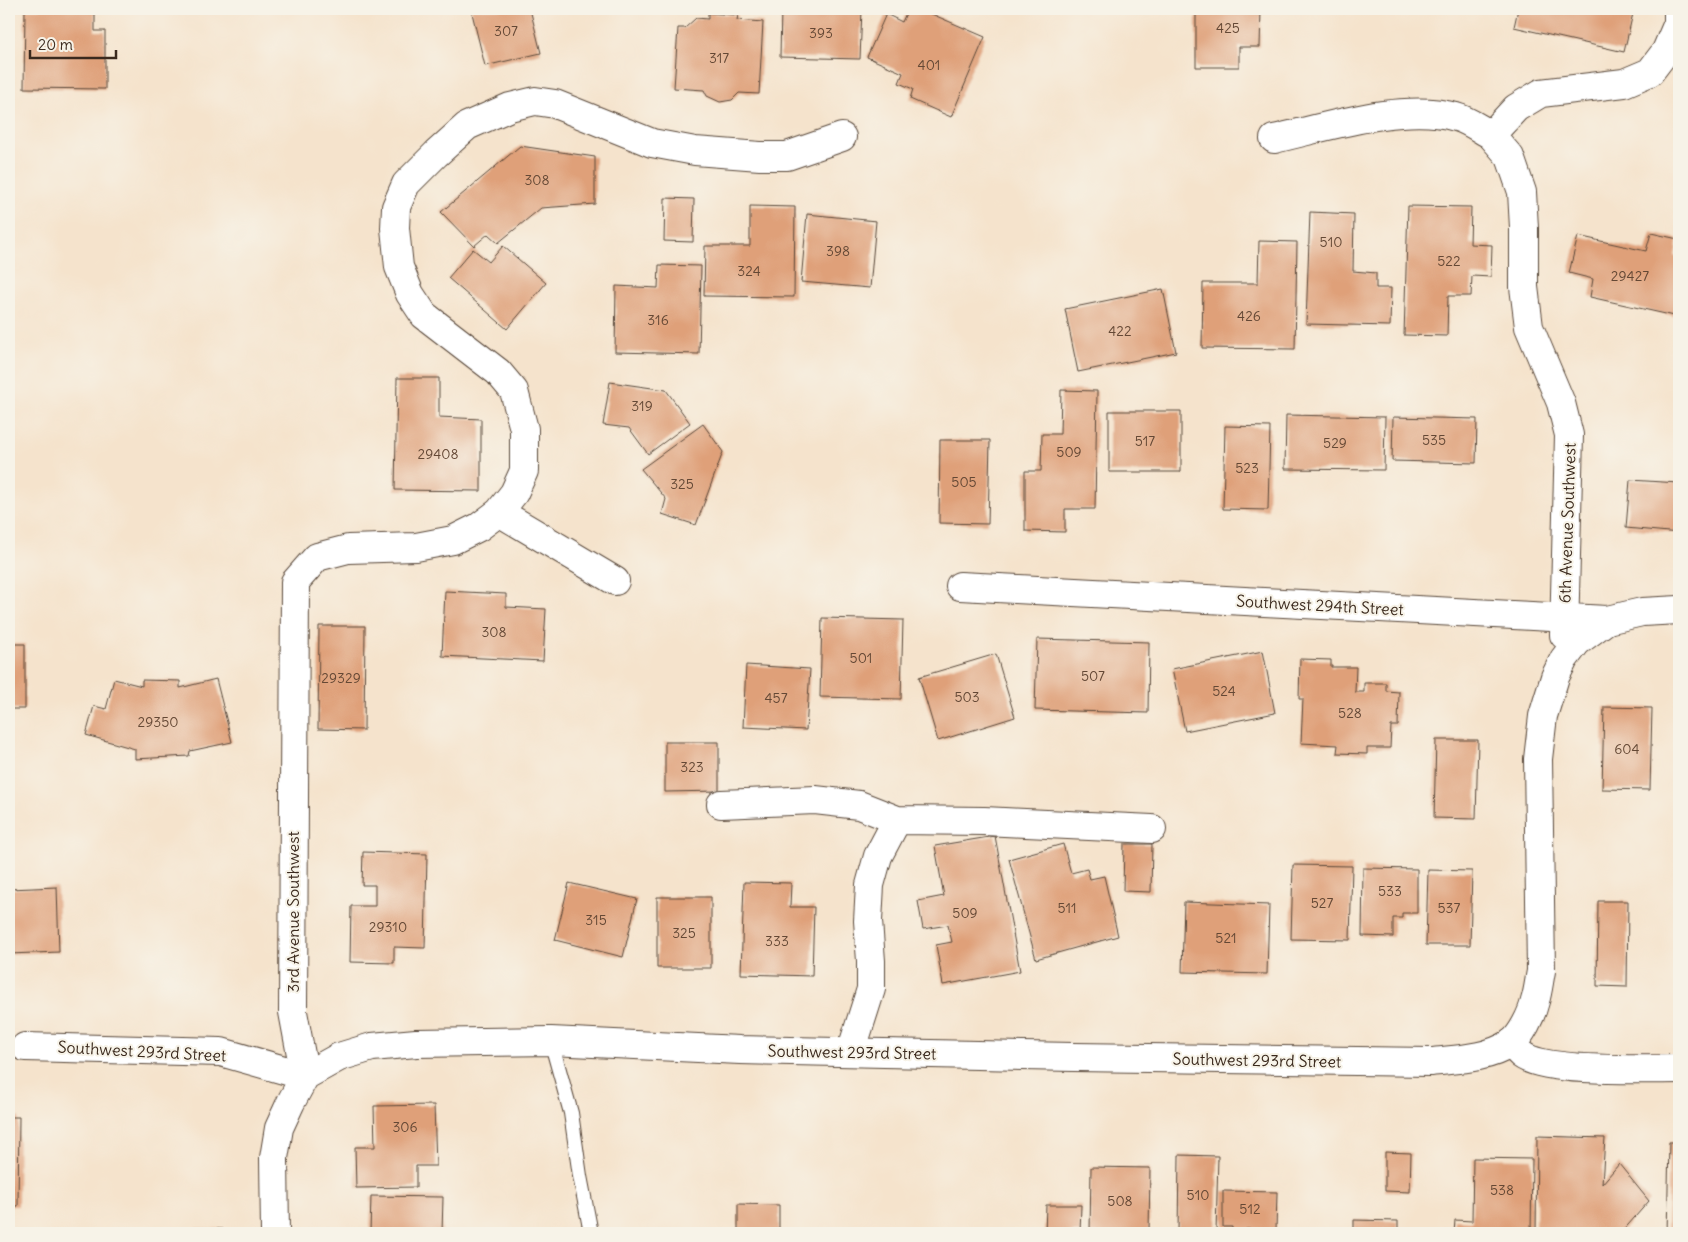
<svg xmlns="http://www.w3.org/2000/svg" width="1688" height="1242" font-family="Delius,sans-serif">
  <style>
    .building { fill: #dfa079 }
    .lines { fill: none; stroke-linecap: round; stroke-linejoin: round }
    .lane-casing { stroke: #574638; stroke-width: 16 }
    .street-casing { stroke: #574638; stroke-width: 30 }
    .secondary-casing { stroke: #574638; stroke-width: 30 }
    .lane { stroke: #fff; stroke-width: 14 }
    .street { stroke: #fff; stroke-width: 28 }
    .secondary { stroke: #fff; stroke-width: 28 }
    .labels { text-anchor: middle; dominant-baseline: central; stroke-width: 4; stroke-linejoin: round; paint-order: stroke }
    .number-label { font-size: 14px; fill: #644835 }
    .street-label { font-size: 16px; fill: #3b2a1e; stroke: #f7f3e8 }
  </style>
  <rect width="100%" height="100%" fill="#f7f3e8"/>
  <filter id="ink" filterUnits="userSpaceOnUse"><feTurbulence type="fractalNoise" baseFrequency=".02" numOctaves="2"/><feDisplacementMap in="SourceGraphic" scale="10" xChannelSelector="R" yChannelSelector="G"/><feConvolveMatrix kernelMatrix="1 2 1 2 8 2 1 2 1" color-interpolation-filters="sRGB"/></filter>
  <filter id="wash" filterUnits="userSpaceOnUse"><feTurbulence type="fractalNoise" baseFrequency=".0096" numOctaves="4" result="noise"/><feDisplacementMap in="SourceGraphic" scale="20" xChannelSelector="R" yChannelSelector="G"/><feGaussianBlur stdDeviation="1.12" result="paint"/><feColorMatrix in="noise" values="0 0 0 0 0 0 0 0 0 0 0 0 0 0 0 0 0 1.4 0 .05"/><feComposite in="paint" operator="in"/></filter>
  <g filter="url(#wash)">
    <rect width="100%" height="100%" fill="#f5e3cc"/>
    <g id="blocks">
      <path class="building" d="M25 9H95V31H105V89L24 88Z
        M471 9H530L541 53 485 66Z
        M781 9H862L860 59 780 57Z
        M908 9H920L985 37 951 117 910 99 913 89 899 83 903 73 867 57 886 14 902 22Z
        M1196 9H1261L1260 47H1239V67H1196Z
        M1518 9H1634L1624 52 1514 27Z
        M708 13 738 15 737 20 763 22 759 94 739 93 732 100 720 102 707 96 704 90 674 88 678 28H685L696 18 708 19Z
        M520 146 595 157V204L541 208 498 243 488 234 474 246 441 212Z
        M665 198 694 199 693 242 664 241Z
        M750 206 795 207 794 297 704 296 705 246H750Z
        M1408 206 1471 207 1470 244 1492 245 1491 277 1472 276 1471 296H1448L1447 336 1404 335Z
        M1310 212 1354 214 1353 271 1376 273V288H1391L1390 326 1306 324Z
        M807 214 876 221 870 288 801 282Z
        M1651 233 1678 239 1675 256 1679 257V317L1590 297 1593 279 1569 273 1578 236 1646 251Z
        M1259 241 1297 242 1295 349 1202 348 1203 283H1258Z
        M503 246 546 283 507 329 448 278 473 249 489 262Z
        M659 265 701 266 699 354 615 352 616 286 658 288Z
        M1163 289 1176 352 1078 372 1065 309Z
        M397 378H439V417L481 419V491L395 490Z
        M610 382 666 390 690 423 648 454 629 428 603 425Z
        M1061 390 1097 391 1095 509H1065V532L1025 531V471H1041L1042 434H1060Z
        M1109 411H1181V472H1109Z
        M1286 415 1385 417 1384 470 1285 469Z
        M1393 417 1477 419 1476 463 1392 461Z
        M703 424 723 452 696 525 662 514 666 499 641 469Z
        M1225 426 1270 427 1268 510 1223 509Z
        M940 440H990L988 524 939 523Z
        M1630 480 1679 483V533L1626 528Z
        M445 591 506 594V607L546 609 543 661 442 656Z
        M822 618 903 620 901 699 820 697Z
        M319 626H365L364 730 318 729Z
        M1037 639 1149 642 1148 713 1035 710Z
        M9 644H25V709H9Z
        M1263 651 1275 713 1185 731 1172 669Z
        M996 654 1015 717 938 741 919 677Z
        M1300 659 1331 660V667H1356L1355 692H1364V683H1386V691L1399 692 1398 726H1391L1390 748H1367V754L1337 753 1338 745 1301 743 1303 699H1299Z
        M746 665 810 669 806 730 743 727Z
        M114 679 142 686V680L180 681V688L216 679 232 742 190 751 189 756 135 759V749L86 735 94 706 106 709Z
        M1604 707 1652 708 1650 790 1602 789Z
        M1436 740H1478L1476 819 1434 818Z
        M665 742H719V791L665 792Z
        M995 836 1020 971 943 985 936 945 952 942 948 925 923 929 918 901 944 896 935 846Z
        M1063 844 1071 873 1087 869 1090 879 1104 876 1118 936 1036 959 1009 859Z
        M1124 844H1152L1151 892 1123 891Z
        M363 852 427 854 425 948 394 947V963L350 962 351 906H375V885H362Z
        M1293 865 1352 866 1350 940 1291 939Z
        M1363 868 1417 869V913H1402V918H1393V937L1362 936Z
        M1428 870 1472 871 1470 945H1426Z
        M744 882 791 883 790 907H814L812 976 741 974Z
        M569 883 637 899 623 957 555 940Z
        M57 887 59 952 9 954V889Z
        M657 897H711V968H657Z
        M1598 901H1628L1627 987 1597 986Z
        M1184 902 1269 905 1267 974 1182 972Z
        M434 1105 436 1166H416V1187L356 1188 355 1147H375L374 1106Z
        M9 1117H19L18 1206H9Z
        M1537 1136 1605 1138 1602 1184 1619 1164 1649 1201 1621 1233H1536Z
        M1669 1142H1679V1233H1667Z
        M1385 1152 1411 1153 1410 1192 1385 1191Z
        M1179 1155 1218 1156 1216 1233H1178Z
        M1473 1158 1532 1159 1531 1233H1454L1455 1220 1472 1221Z
        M1091 1167 1150 1168 1149 1233H1090Z
        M1223 1191 1277 1192 1276 1230 1246 1229V1233H1232V1227H1223Z
        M371 1196 443 1197 442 1233H370Z
        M738 1204 779 1205V1233H738Z
        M1046 1205H1081L1080 1233H1045Z
        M1354 1220 1398 1221V1233H1354Z
        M192 1228 223 1229V1233H192Z"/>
    </g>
  </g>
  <g filter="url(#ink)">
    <use href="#blocks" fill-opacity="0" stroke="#574638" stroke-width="1"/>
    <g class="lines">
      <defs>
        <path id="lane" d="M551 1041 571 1113 580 1176 591 1233"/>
        <path id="street" d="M1491 135 1510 157 1522 192 1524 228V287L1529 327 1561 403 1569 435 1564 635
          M1274 139C1327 127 1403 102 1456 117 1468 120 1480 129 1491 135L1516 108 1541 93 1624 83 1650 72 1666 51 1678 23V9
          M499 512 615 581
          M960 586 1607 620 1642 612 1679 610
          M721 804 815 800 859 805 897 820 984 821 1152 829
          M1511 1043C1515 1047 1518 1052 1522 1055 1546 1073 1646 1069 1679 1069
          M25 1047 221 1052 305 1076 293 1012 295 582 317 557 348 549 416 547 453 540 479 527 499 512 514 493 524 471V429L514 391 498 372 424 315 410 294 399 267 395 228 396 207 406 184 436 154 467 126 510 107 535 101 555 104 652 143 695 151 760 156H787L842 137
          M851 1052 871 989V961L868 921 870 885 878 856 897 820"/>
        <path id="secondary" d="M275 1233 274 1158 279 1128 291 1102 305 1076 339 1057 372 1047 416 1043 551 1041 740 1050 1074 1057 1431 1062C1457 1059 1486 1059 1510 1044 1521 1037 1532 1014 1535 1001 1538 992 1539 981 1541 971L1538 759 1543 716 1555 677 1564 659 1577 642 1607 620"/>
      </defs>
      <use href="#lane" class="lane-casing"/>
      <use href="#street" class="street-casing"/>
      <use href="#secondary" class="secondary-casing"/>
      <use href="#lane" class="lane"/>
      <use href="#street" class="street"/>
      <use href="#secondary" class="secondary"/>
    </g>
  </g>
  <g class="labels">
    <g class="number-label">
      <text x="1228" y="28">425</text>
      <text x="506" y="31">307</text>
      <text x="821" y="33">393</text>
      <text x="719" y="58">317</text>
      <text x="929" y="65">401</text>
      <text x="537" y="180">308</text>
      <text x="1331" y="242">510</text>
      <text x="838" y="251">398</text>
      <text x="1449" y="261">522</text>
      <text x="749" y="271">324</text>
      <text x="1630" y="276">29427</text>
      <text x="1249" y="316">426</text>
      <text x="658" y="320">316</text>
      <text x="1120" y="331">422</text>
      <text x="642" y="406">319</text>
      <text x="1434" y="440">535</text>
      <text x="1145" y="441">517</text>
      <text x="1335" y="443">529</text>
      <text x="1069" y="452">509</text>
      <text x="438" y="454">29408</text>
      <text x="1247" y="468">523</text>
      <text x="964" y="482">505</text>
      <text x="682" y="484">325</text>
      <text x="494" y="632">308</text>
      <text x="861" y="658">501</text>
      <text x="1093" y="676">507</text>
      <text x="341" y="678">29329</text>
      <text x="1224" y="691">524</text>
      <text x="967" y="697">503</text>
      <text x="776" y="698">457</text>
      <text x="1350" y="713">528</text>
      <text x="158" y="722">29350</text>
      <text x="1627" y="749">604</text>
      <text x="692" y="767">323</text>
      <text x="1390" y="891">533</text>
      <text x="1322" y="903">527</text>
      <text x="1067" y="908">511</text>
      <text x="1449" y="908">537</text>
      <text x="965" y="913">509</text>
      <text x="596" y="920">315</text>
      <text x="388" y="927">29310</text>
      <text x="684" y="933">325</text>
      <text x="1226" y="938">521</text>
      <text x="777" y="941">333</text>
      <text x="405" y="1127">306</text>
      <text x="1502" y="1190">538</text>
      <text x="1198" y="1195">510</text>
      <text x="1120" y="1201">508</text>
      <text x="1250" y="1209">512</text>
    </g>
    <g class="street-label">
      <text transform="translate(1567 523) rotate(-88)">6th Avenue Southwest</text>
      <text transform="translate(1320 605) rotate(3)">Southwest 294th Street</text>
      <text transform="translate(293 912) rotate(-90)">3rd Avenue Southwest</text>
      <text transform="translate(142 1051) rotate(3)">Southwest 293rd Street</text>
      <text transform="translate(852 1052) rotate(1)">Southwest 293rd Street</text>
      <text transform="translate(1257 1060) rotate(1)">Southwest 293rd Street</text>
    </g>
  </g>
  <rect width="1688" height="1242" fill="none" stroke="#f7f3e8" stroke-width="30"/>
  <path d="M30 50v8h86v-8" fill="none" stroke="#3b2a1e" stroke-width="2.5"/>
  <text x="38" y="50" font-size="15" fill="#3b2a1e" stroke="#f7f3e8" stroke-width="4" paint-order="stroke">20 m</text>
</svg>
